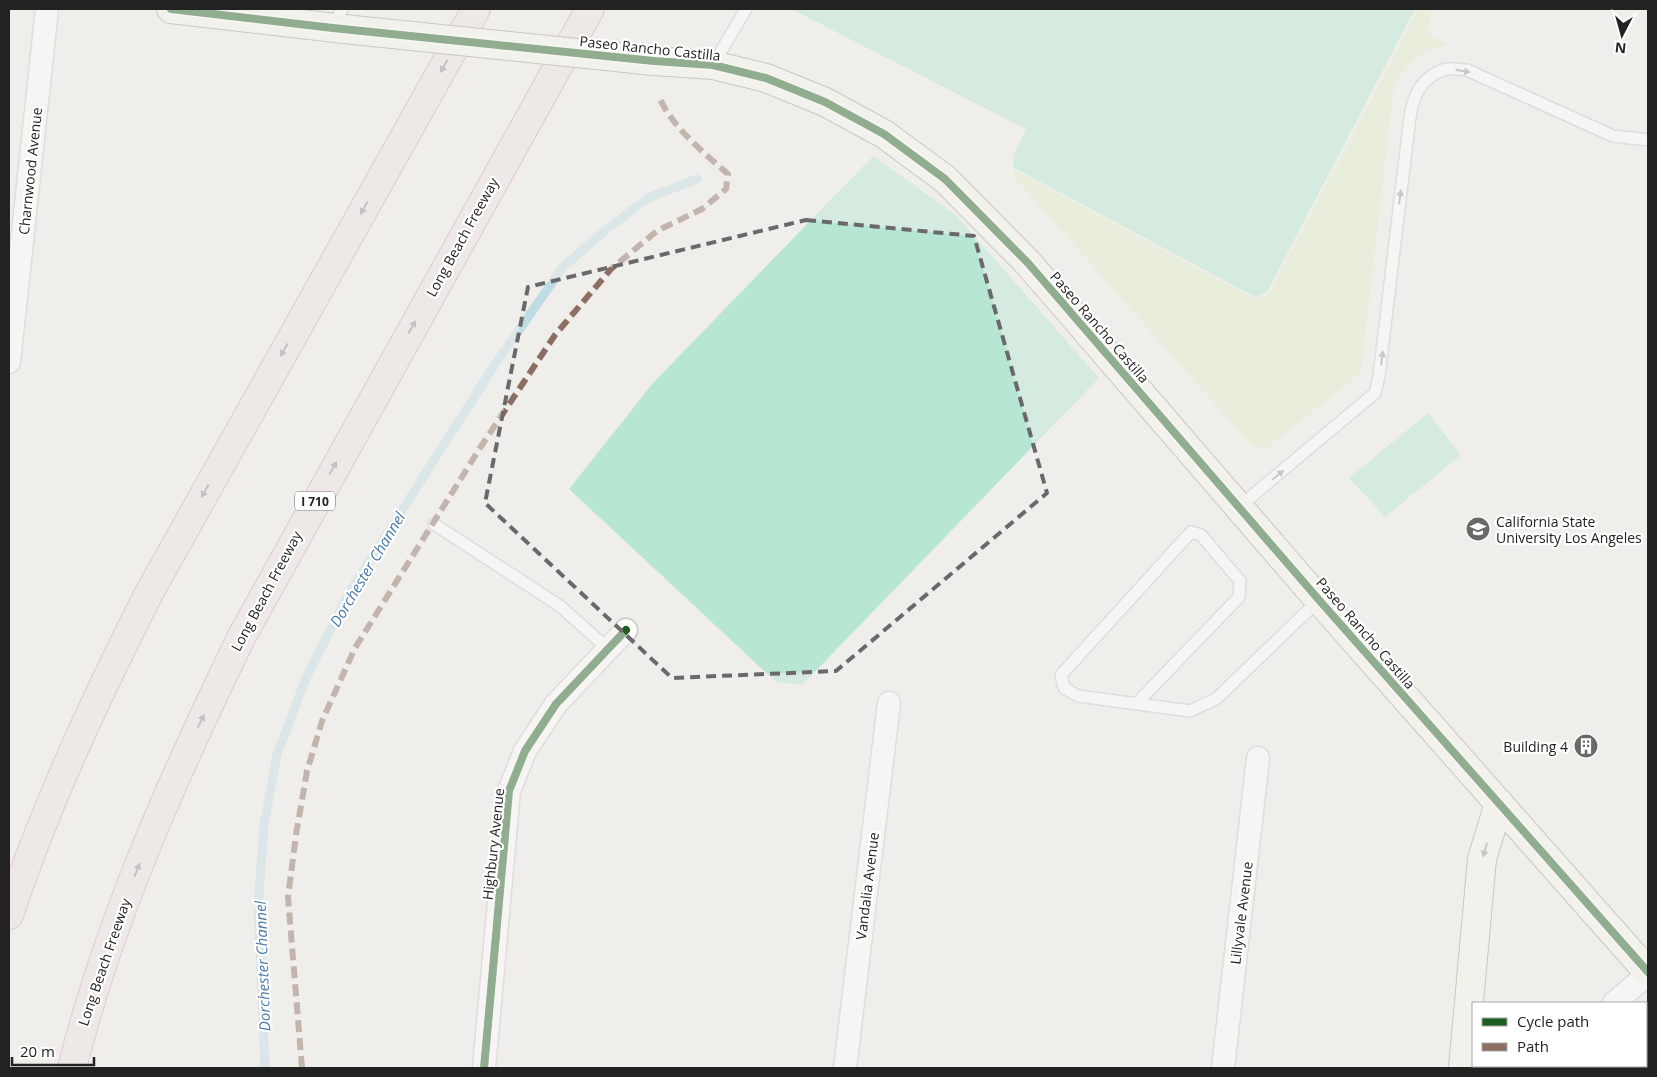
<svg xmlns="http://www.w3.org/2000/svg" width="1657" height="1077" font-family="'Open Sans',sans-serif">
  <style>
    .grass { fill: #ddeccb }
    .pitch { fill: #b7e6d2 }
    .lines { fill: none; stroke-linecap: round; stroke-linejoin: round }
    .stream { stroke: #bfdbe3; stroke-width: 9 }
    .lane-casing { stroke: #c9c8c7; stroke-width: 14 }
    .street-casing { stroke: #c9c8c7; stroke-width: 25 }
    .secondary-casing { stroke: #999a82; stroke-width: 30 }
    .highway-casing { stroke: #c5a2ac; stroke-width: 30 }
    .lane { stroke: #fdfcfc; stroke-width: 11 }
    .street { stroke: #fdfcfc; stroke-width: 22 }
    .secondary { stroke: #f4f4ed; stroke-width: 28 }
    .highway { stroke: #ece0e2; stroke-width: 28 }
    .secondary-bridge-casing { stroke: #999a82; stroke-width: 30; stroke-linecap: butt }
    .secondary-bridge { stroke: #f4f4ed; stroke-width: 28 }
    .quiet { stroke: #8d6e63; stroke-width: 6; stroke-dasharray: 12 6; stroke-linecap: butt }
    .cycleway-casing { stroke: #fff; stroke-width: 11 }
    .cycleway { stroke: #1b5e20; stroke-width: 8 }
    .oneway { fill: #918a8c }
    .oneway2 { fill: #9a9a9a }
    .oneway3 { fill: #969692 }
    .marked { fill: none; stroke: #6a6968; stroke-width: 4; stroke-dasharray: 10 6; stroke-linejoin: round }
    .labels { text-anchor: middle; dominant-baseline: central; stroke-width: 4.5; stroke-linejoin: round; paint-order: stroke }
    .shield { fill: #fff; stroke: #646464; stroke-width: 1 }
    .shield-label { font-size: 12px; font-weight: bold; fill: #222 }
    .street-label { font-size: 14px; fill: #222; stroke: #fff }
    .poi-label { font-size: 14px; fill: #222; stroke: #fff; text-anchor: start }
    .water-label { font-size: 15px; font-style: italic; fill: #4a7aab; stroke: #fff }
  </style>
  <rect width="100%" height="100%" fill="#f0eeeb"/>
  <path class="grass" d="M1419 9H1433L1427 33 1448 45C1420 50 1408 61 1394 85L1361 373 1267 448 1252 446 1013 176 1015 170 1255 299 1268 295Z"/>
  <path class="pitch" d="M791 9H1415L1267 292 1255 297 1014 168 1013 157 1026 129Z
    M873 156 956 215 1099 378 802 685 776 682 569 489 653 383Z
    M1428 413 1461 455 1385 517 1349 478Z"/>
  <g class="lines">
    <path class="stream" d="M265 1068 258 908 264 825 277 755 306 678 348 595 494 366 563 267 607 229 648 198 697 179"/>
    <defs>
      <path id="lane" d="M333 27 342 9
        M713 65 746 9
        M1240 506 1375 393 1379 376 1410 117C1413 96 1421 78 1443 70 1449 67 1460 70 1467 70L1613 136 1648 140
        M434 524 560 606 608 649
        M1136 704 1239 597 1240 581 1201 535 1191 532 1061 675 1064 688 1078 696 1190 711 1216 699 1319 600"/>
      <path id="street" d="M9 362 47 9
        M1614 1003 1648 974
        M484 1068 509 791 525 751 556 704 626 630
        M845 1068 889 703
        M1223 1068 1258 758
        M1554 1068 1556 1066"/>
      <path id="secondary" d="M171 9 344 29
        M654 61 713 65 766 78 825 102 884 134 945 179 1028 263 1319 600 1648 972
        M1463 1068 1482 859 1499 803"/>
      <path id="highway" d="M9 915C46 804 96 698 149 593L476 9
        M72 1068C110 917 174 776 242 636L590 9"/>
    </defs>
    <use href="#lane" class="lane-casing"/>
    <use href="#street" class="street-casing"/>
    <use href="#secondary" class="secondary-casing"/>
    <use href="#highway" class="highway-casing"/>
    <use href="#lane" class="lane"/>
    <use href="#street" class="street"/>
    <use href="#secondary" class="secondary"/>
    <use href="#highway" class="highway"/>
    <defs>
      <path id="secondary-bridge" d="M344 29 654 61"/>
    </defs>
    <use href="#secondary-bridge" class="secondary-bridge-casing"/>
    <use href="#secondary-bridge" class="secondary-bridge"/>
    <path class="quiet" d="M302 1068 288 897 296 835 307 771 322 721 355 648 480 448 555 335 611 269 657 231 702 209 726 189 728 174C703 152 673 128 659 97"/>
    <defs>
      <path id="cycleway" d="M171 9 333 28 654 61 713 65 766 78 825 102 884 134 945 179 1028 263 1319 600 1648 972
        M484 1068 509 791 525 751 556 704 626 630"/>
    </defs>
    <use href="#cycleway" class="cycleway-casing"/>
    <use href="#cycleway" class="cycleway"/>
  </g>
  <defs><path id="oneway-solid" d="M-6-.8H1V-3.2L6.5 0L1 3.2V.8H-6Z" transform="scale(1.25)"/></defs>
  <g class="oneway">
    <use href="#oneway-solid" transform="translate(444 66) rotate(119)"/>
    <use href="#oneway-solid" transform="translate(364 208) rotate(119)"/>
    <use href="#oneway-solid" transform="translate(412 327) rotate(-61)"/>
    <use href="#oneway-solid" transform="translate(284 350) rotate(119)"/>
    <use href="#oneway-solid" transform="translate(333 468) rotate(-61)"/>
    <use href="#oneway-solid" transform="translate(205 491) rotate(119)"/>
    <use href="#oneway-solid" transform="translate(201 721) rotate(-64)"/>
    <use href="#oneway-solid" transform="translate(137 870) rotate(-69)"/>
  </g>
  <g class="oneway2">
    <use href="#oneway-solid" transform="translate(1463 71) rotate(10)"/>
    <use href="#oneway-solid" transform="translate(1400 197) rotate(-83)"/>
    <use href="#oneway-solid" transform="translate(1382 358) rotate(-83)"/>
    <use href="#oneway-solid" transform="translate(1278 475) rotate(-39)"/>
  </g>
  <use class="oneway3" href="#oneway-solid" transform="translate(1485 850) rotate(106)"/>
  <path d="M0 0H1657V1077H0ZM806 220 974 236 1047 493 836 671 672 678 485 503 528 287Z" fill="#f0eeeb" fill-opacity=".55" fill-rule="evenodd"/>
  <path class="marked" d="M806 220 974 236 1047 493 836 671 672 678 485 503 528 287Z"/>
  <defs>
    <symbol id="university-disc" viewBox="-11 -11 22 22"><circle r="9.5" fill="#6a6968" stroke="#fff"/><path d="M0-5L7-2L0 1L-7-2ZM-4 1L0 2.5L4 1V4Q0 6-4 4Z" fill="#fff"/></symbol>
    <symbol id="building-disc" viewBox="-11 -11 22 22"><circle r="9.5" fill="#6a6968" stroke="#fff"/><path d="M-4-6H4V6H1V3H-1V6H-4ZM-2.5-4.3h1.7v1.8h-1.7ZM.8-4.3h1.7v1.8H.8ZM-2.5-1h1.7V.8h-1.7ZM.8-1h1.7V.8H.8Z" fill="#fff"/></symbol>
  </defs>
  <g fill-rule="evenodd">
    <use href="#university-disc" x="1464" y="515" width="28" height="28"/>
    <use href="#building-disc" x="1572" y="732" width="28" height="28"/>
  </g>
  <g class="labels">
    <rect class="shield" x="295" y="491.5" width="40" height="19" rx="4"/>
    <g class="shield-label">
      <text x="315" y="501">I 710</text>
    </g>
    <g class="street-label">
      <text transform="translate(650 48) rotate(6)">Paseo Rancho Castilla</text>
      <text transform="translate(30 171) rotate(-84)">Charnwood Avenue</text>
      <text transform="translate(462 237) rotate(-61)">Long Beach Freeway</text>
      <text transform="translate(1100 327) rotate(49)">Paseo Rancho Castilla</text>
      <text transform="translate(266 591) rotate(-62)">Long Beach Freeway</text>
      <text transform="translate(1366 633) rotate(49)">Paseo Rancho Castilla</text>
      <text transform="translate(493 844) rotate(-84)">Highbury Avenue</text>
      <text transform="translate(867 886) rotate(-83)">Vandalia Avenue</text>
      <text transform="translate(1241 913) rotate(-83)">Lillyvale Avenue</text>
      <text transform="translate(104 962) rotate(-71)">Long Beach Freeway</text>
    </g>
    <g class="poi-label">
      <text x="1496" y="521">California State<tspan x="1496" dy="16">University Los Angeles</tspan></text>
      <text x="1568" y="746" text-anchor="end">Building 4</text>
    </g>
    <g class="water-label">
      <text transform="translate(367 569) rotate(-59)">Dorchester Channel</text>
      <text transform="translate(262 966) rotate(-92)">Dorchester Channel</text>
    </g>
  </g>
  <rect width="1657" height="1077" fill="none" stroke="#222222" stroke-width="20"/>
  <rect x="1472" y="1002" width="175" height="65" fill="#ffffff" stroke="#a7a7a7"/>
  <rect x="1482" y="1018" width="25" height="8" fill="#1b5e20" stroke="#a7a7a7"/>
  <text x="1517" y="1027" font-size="15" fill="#222222">Cycle path</text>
  <rect x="1482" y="1043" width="25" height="8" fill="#8d6e63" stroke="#a7a7a7"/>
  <text x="1517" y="1052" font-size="15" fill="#222222">Path</text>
  <g transform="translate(1622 35) rotate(186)" stroke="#ffffff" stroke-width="4" paint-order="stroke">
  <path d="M0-4L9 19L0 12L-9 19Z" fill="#222222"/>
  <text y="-8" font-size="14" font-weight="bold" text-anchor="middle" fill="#222222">N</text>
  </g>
  <path d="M12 1057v8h82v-8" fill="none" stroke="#222222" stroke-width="2.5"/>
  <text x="20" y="1057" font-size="15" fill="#222222" stroke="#ffffff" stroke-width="4" paint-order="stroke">20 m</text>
</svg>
